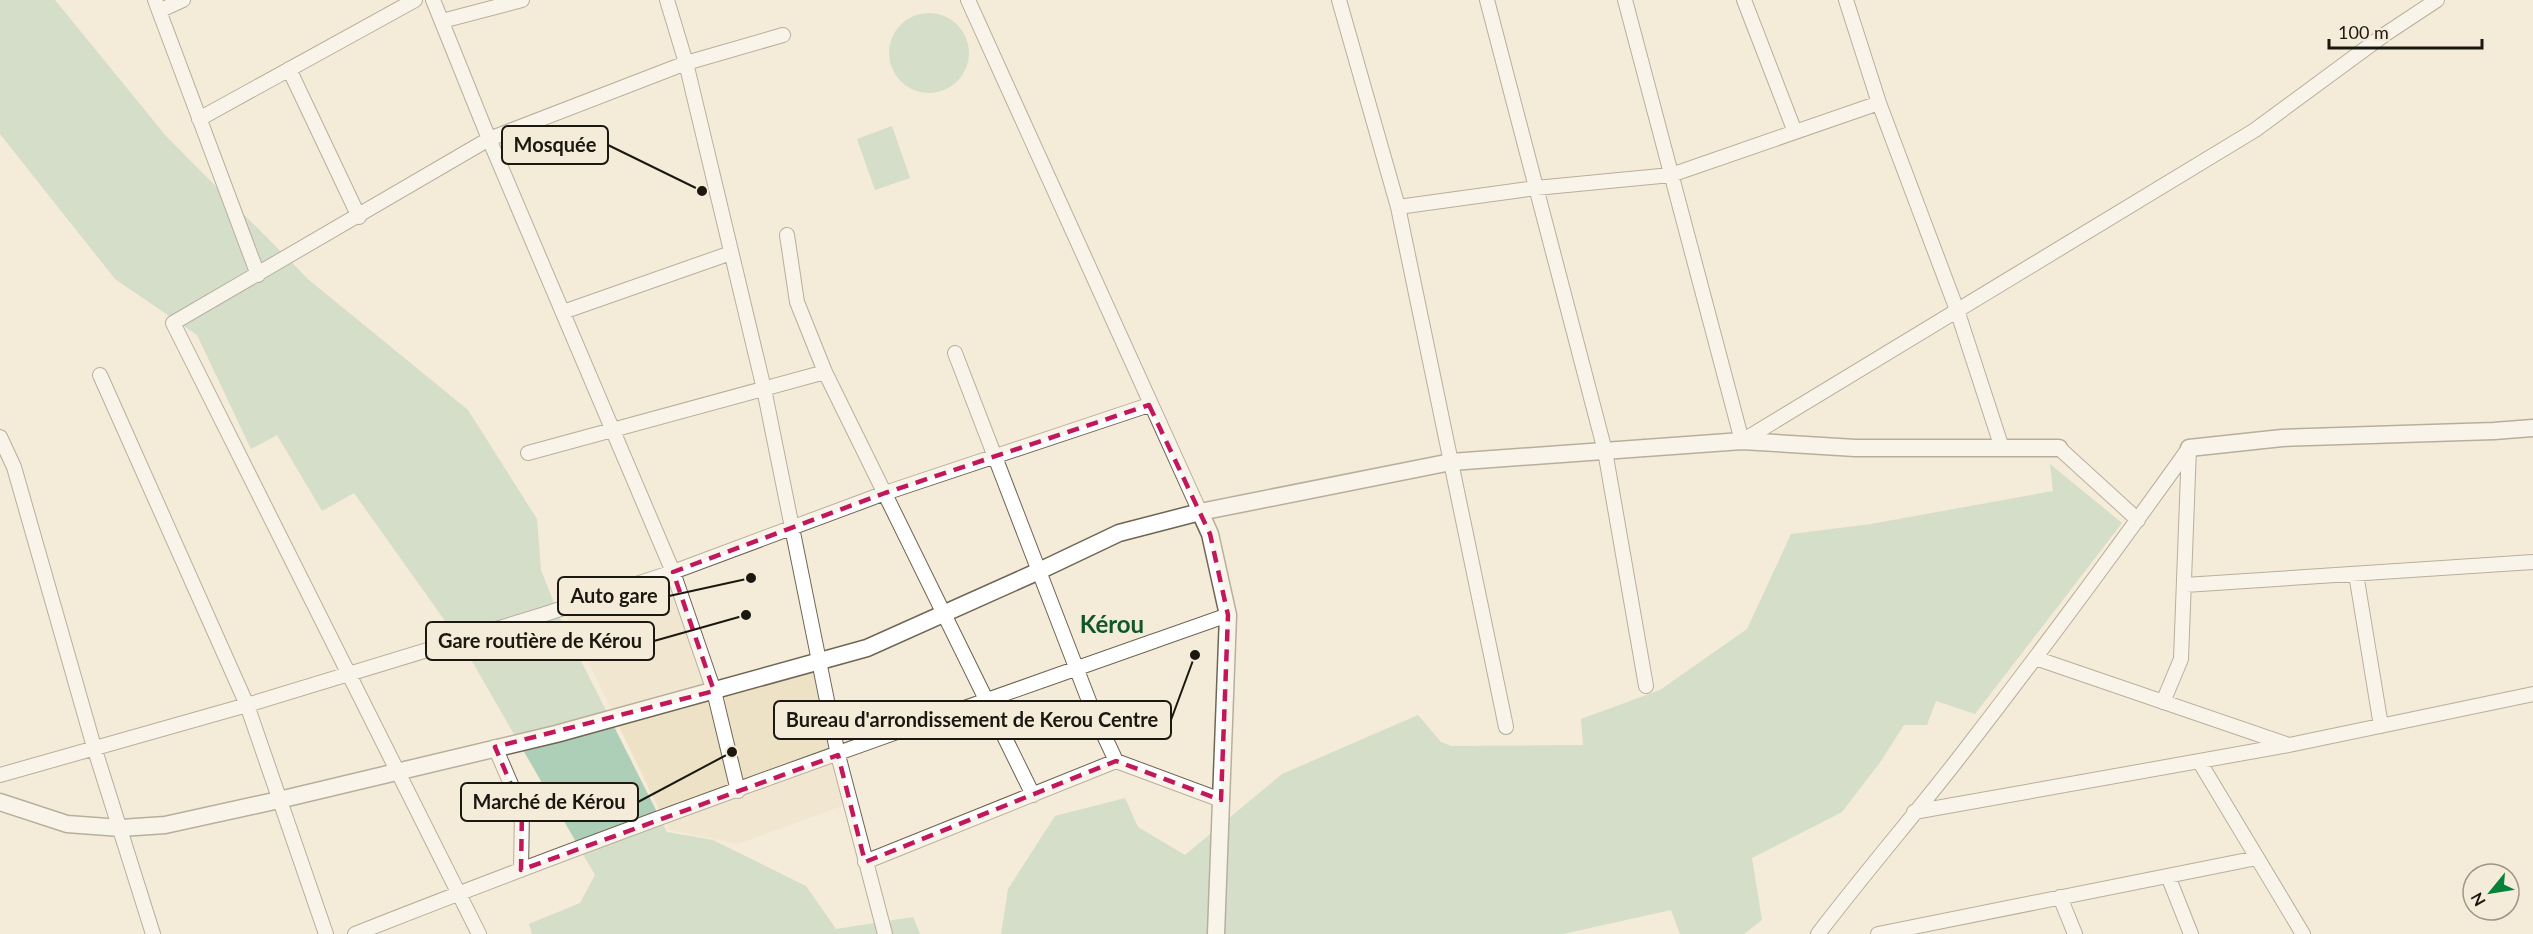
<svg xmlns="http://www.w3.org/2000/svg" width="2533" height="934" font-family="Lato,sans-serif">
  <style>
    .built { fill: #ede1c6 }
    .green { fill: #adceb7 }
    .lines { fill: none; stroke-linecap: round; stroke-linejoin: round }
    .minor-casing { stroke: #6e6655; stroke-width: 16 }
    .major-casing { stroke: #6e6655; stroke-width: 19 }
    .minor { stroke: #fff; stroke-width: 14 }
    .major { stroke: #fff; stroke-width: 16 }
    .marked { fill: none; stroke: #c2185b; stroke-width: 4.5; stroke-dasharray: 12 8; stroke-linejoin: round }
    .labels { text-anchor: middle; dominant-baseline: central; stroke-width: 4.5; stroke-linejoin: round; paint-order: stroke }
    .district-label { font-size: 24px; font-weight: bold; fill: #115628; stroke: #f4ebd8 }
    .leader { fill: none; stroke: #1b1811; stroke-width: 2 }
    .callout-dot { fill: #1b1811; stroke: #f4ebd8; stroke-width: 2 }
    .callout { fill: #f4ebd8; stroke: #1b1811; stroke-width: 2 }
    .callout-label { font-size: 20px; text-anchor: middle; font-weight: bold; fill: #1b1811 }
  </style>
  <rect width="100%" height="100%" fill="#f4ebd8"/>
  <path class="built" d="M669 577 712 699 813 669 847 804 738 844 669 830 563 610Z"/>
  <path class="green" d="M0 0H55L166 136 309 280 468 410 537 519 541 570 563 625 667 832 713 840 806 886 836 929 913 917 920 934H532L529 924 580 903 595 875 465 649 354 493 322 511 277 435 251 449 197 335 115 279 0 134Z
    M889 53a40 40 0 1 1 80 0a40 40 0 1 1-80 0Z
    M892 126 910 178 875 190 857 139Z
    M2050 464 2122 523 1975 714 1936 701 1927 725H1904L1881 761 1842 812 1752 858 1762 920 1744 934H1680L1671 910 1563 934H1001L1008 889 1055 816 1125 798 1138 827 1185 855 1282 774 1418 715 1441 742 1451 746 1583 745 1581 719 1660 690 1747 629 1791 534 1871 524 2053 491Z"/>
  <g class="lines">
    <defs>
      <path id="minor" d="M155 0 258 275
        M433 0 489 139 673 572 714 691 738 791
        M667 0 686 63 764 389 838 755 885 934
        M968 0 1200 512
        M1339 0 1398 207 1506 727
        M1487 0 1605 451 1646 686
        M1625 0 1742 441 2255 130 2384 35 2437 0
        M1744 0 1795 132
        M1846 0 1879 103 1957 310 2002 448
        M159 11 183 0
        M442 21 522 0
        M289 69 359 217
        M199 119 415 0
        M1398 207 1536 188 1671 175 1879 103
        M787 235 797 302 825 372 1033 795
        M563 312 731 253
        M955 353 1094 714 1116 761
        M100 375 247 705 326 934
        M0 437 14 467 94 747 153 934
        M2059 448 2138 520
        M528 453 825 372
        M2356 574 2381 726
        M2185 585 2533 562
        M2035 658 2286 744
        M2163 702 2181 659 2189 448
        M495 747 522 810 521 870
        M2199 761 2303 934
        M0 775 247 705 542 615 673 572 885 493 1149 405
        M1914 812 2289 745 2533 694
        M865 862 1116 761 1221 800
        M2168 876 2191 934
        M2060 897 2075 934
        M355 934C643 820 936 718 1228 615
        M479 934 173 323 489 139 686 63 783 35
        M1818 934C1863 875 1912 818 1958 759 2037 657 2114 553 2189 448
        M1878 934 2257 858"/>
      <path id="major" d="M2189 448 2282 438 2494 431 2533 428
        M1200 512 1210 534 1228 615 1216 934
        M0 802 67 824 121 828 165 825 279 800 556 734 867 648 1039 571 1119 533 1200 512 1451 462 1742 441 1855 448H2059"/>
    </defs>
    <use href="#minor" class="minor-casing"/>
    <use href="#major" class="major-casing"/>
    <use href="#minor" class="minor"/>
    <use href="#major" class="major"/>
  </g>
  <path d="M0 0H2533V934H0ZM1149 405 1210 534 1228 615 1221 800 1116 761 865 862 838 755 521 870 522 810 495 747 714 691 673 572 885 493Z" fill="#f4ebd8" fill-opacity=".55" fill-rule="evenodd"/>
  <path class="marked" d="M1149 405 1210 534 1228 615 1221 800 1116 761 865 862 838 755 521 870 522 810 495 747 714 691 673 572 885 493Z"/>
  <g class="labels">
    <g class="district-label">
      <text x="1112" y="623">Kérou</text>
    </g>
  </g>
  <path class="leader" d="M702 191L608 145M751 578L669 596M746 615L654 641M1195 655L1171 720M732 752L638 802"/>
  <g class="callout-dot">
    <circle cx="702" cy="191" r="6"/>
    <circle cx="751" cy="578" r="6"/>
    <circle cx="746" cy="615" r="6"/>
    <circle cx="1195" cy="655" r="6"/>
    <circle cx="732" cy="752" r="6"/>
  </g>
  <g class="callout">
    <rect x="502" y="126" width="106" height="38" rx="6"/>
    <rect x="558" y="577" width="111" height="38" rx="6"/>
    <rect x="426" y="622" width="228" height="38" rx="6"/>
    <rect x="774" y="701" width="397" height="38" rx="6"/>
    <rect x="461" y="783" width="177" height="38" rx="6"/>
  </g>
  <g class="callout-label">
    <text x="555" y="152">Mosquée</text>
    <text x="614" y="603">Auto gare</text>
    <text x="540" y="648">Gare routière de Kérou</text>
    <text x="972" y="727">Bureau d'arrondissement de Kerou Centre</text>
    <text x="549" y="809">Marché de Kérou</text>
  </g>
  <g transform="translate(2491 892) rotate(240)"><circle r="28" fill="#f4ebd8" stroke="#9d9788" stroke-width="1.5"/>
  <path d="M0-4.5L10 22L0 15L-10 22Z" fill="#04813a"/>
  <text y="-9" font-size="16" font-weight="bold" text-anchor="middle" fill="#1b1811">N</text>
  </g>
  <path d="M2329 39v9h153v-9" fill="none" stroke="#1b1811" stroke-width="3"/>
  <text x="2338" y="39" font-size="18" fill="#1b1811" stroke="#f4ebd8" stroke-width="4.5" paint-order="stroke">100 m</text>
</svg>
